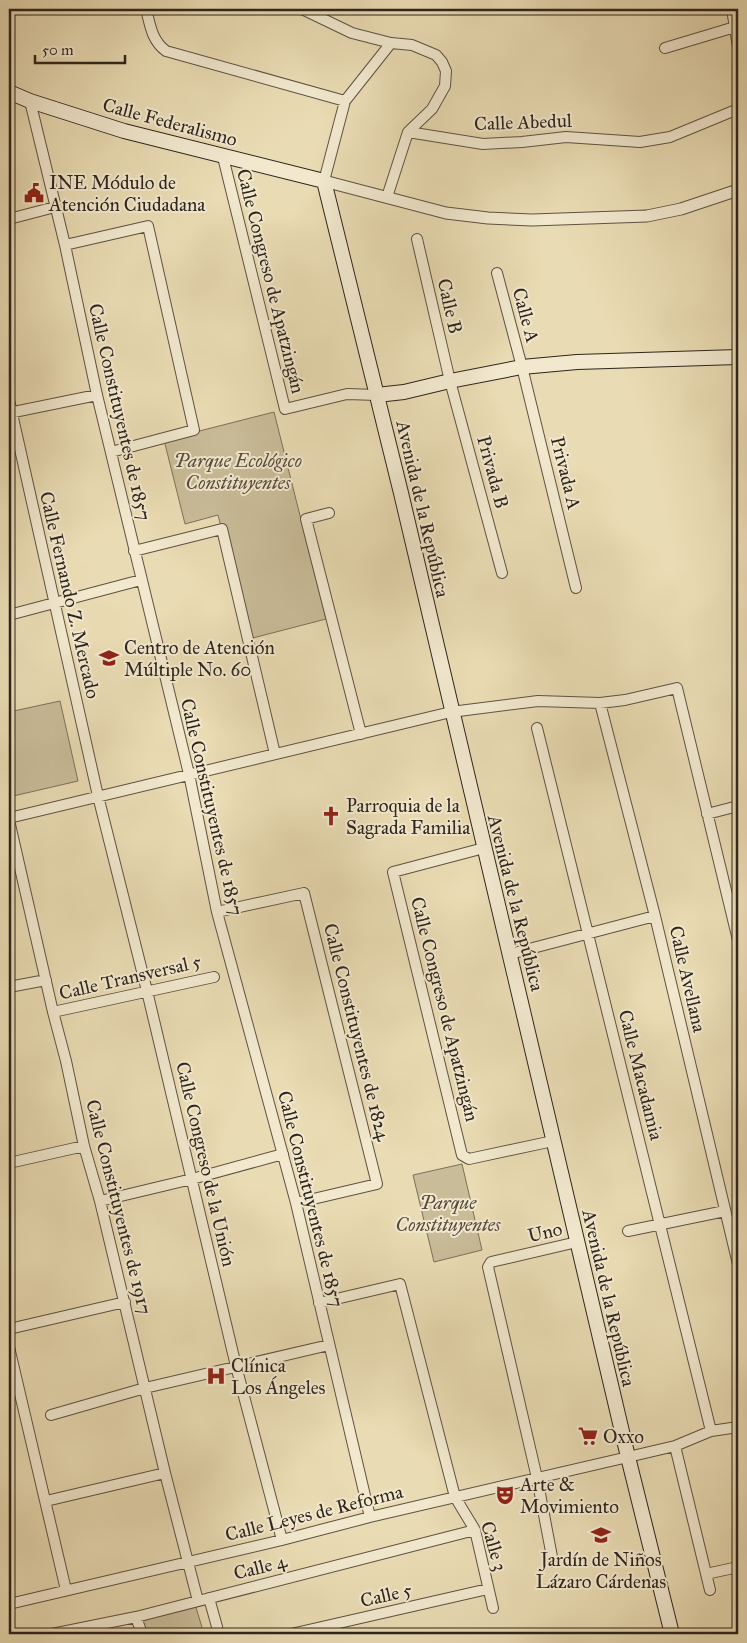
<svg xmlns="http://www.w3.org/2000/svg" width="747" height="1643" font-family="'IM FELL Great Primer',serif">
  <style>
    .green { fill: #c9bc99; stroke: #7c705a }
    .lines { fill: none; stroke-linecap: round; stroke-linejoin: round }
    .minor-casing { stroke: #5e5242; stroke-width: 12 }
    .tertiary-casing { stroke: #5e5242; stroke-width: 13 }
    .secondary-casing { stroke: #2f251c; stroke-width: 16 }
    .minor { stroke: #f1e8ce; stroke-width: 10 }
    .tertiary { stroke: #f1e8ce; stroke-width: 11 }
    .secondary { stroke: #f1e8ce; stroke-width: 14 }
    .labels { text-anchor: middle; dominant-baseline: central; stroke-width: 4; stroke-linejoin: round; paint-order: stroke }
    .street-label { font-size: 19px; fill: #2f251c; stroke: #f1e8ce }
    .poi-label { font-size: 19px; fill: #2f251c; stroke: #f1e8ce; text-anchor: start }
    .park-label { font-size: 19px; font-style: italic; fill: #564b3b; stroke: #f1e8ce }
  </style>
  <rect width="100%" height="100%" fill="#e9dbb3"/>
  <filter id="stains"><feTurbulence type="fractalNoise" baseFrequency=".004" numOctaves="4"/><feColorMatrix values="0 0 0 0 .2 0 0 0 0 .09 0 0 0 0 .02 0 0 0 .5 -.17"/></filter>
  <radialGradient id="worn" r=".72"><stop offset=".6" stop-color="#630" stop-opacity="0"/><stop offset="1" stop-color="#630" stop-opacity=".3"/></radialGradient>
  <path class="green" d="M274 412 326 619 249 639 218 515 185 524 164 440Z
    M60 701 78 781 9 797V712Z
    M462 1164 482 1250 434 1262 413 1175Z
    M194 1601 204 1634H146L140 1616Z"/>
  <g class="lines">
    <defs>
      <path id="minor" d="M146 9C150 25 152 41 166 51L345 101
        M302 9 352 33 391 43 412 45 436 55 442 62 446 71 445 86 432 109 408 132 387 197
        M732 9 738 47
        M665 48 735 27
        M30 101 65 245 97 395 189 774 217 912 296 1203 370 1517
        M408 132 483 144 522 142 566 137 640 142 670 137 738 109
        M223 157 285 409 347 394 377 395
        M324 181 345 101 391 43
        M9 219 55 207
        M417 239 450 381 502 573
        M65 245 148 226 194 430 111 452
        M497 273 522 367 576 588
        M9 400 98 796 147 991 236 1366 282 1540
        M9 413 97 395
        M329 513 306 519 361 734
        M134 551 222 529 275 754
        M9 615 141 580
        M600 703 655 916 738 1264
        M537 728 711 1431
        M707 814 738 806
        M9 818 451 712 538 701 600 703 625 700 677 688 738 940
        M9 820 53 1012 66 1061 84 1146 100 1201 165 1473 198 1601
        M484 848 393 872 462 1155 469 1159 553 1141
        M217 912 304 893 377 1184 296 1203
        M510 954 655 916
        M9 987 46 980
        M53 1012 214 977
        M9 1163 84 1146
        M100 1201 192 1179 283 1154
        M628 1231 725 1211
        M319 1303 400 1284 455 1497 475 1530 493 1608
        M9 1329 125 1302
        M9 1347 66 1590
        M51 1415 145 1388 329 1345
        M675 1446 710 1590
        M46 1501 165 1473
        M553 1562 537 1478 488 1267 491 1262 577 1242
        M706 1574 738 1567
        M209 1598 219 1634
        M9 1604 282 1540 370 1517 628 1457 675 1446 711 1431 738 1427
        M136 1617 142 1634
        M52 1634 136 1617 475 1530
        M291 1634 488 1589"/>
      <path id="tertiary" d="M324 181 446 213 488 218 532 220 647 216 681 209 738 190"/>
      <path id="secondary" d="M9 92 30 101 124 131 324 181 401 493 628 1457 672 1634
        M377 395 404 392 450 381 522 367 577 362 738 357"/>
    </defs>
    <use href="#minor" class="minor-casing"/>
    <use href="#tertiary" class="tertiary-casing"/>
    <use href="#secondary" class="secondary-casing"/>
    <use href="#minor" class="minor"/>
    <use href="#tertiary" class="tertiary"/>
    <use href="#secondary" class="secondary"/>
  </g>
  <defs>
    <symbol id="civic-bare" viewBox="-9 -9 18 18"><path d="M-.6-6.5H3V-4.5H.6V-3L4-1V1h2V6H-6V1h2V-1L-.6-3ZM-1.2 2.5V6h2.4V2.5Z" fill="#8f2418" stroke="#f1e8ce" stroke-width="2.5" paint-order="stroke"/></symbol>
    <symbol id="school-bare" viewBox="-9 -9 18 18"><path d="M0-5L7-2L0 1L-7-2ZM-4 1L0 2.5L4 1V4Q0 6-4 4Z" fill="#8f2418" stroke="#f1e8ce" stroke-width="2.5" paint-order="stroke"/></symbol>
    <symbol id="church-bare" viewBox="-9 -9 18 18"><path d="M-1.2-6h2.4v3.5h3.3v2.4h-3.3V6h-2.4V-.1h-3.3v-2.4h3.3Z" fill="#8f2418" stroke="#f1e8ce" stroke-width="2.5" paint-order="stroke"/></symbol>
    <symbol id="hospital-bare" viewBox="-9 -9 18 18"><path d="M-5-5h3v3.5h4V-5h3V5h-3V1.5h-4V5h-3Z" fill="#8f2418" stroke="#f1e8ce" stroke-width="2.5" paint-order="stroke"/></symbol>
    <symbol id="supermarket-bare" viewBox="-9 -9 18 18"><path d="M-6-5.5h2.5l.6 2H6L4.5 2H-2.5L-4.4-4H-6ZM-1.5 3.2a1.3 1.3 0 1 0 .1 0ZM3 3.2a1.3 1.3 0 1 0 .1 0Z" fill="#8f2418" stroke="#f1e8ce" stroke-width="2.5" paint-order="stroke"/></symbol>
    <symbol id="theatre-bare" viewBox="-9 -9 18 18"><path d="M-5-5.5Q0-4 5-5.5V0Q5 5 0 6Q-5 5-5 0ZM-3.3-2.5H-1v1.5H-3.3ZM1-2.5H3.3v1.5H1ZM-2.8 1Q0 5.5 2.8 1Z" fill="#8f2418" stroke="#f1e8ce" stroke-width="2.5" paint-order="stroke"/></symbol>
  </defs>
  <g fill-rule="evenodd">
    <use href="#civic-bare" x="20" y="179" width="28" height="28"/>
    <use href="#school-bare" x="95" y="644" width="28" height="28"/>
    <use href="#church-bare" x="317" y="802" width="28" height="28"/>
    <use href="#hospital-bare" x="202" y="1362" width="28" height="28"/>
    <use href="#supermarket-bare" x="574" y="1422" width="28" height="28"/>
    <use href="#theatre-bare" x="491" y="1481" width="28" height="28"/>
    <use href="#school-bare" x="587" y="1521" width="28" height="28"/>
  </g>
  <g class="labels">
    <g class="street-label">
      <text transform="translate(170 122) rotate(15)">Calle Federalismo</text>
      <text transform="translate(523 122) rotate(-2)">Calle Abedul</text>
      <text transform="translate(271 281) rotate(76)">Calle Congreso de Apatzingán</text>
      <text transform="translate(450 306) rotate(77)">Calle B</text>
      <text transform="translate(526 315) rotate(75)">Calle A</text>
      <text transform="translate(120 412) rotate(77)">Calle Constituyentes de 1857</text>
      <text transform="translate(493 472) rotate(75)">Privada B</text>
      <text transform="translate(566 473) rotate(76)">Privada A</text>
      <text transform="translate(423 509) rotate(77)">Avenida de la República</text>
      <text transform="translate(70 595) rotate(77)">Calle Fernando Z. Mercado</text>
      <text transform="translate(212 807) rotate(77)">Calle Constituyentes de 1857</text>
      <text transform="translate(516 903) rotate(76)">Avenida de la República</text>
      <text transform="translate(130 977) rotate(-13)">Calle Transversal 5</text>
      <text transform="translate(688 979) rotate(77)">Calle Avellana</text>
      <text transform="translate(445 1009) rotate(76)">Calle Congreso de Apatzingán</text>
      <text transform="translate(357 1032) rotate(76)">Calle Constituyentes de 1824</text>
      <text transform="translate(641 1075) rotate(76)">Calle Macadamia</text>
      <text transform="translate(206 1164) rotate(77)">Calle Congreso de la Unión</text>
      <text transform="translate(311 1199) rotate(76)">Calle Constituyentes de 1857</text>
      <text transform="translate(119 1207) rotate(76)">Calle Constituyentes de 1917</text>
      <text transform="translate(545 1232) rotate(-13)">Uno</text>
      <text transform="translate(609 1298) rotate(77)">Avenida de la República</text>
      <text transform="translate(314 1513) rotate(-14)">Calle Leyes de Reforma</text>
      <text transform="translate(494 1546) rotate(74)">Calle 3</text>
      <text transform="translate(260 1567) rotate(-14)">Calle 4</text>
      <text transform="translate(386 1595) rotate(-13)">Calle 5</text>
    </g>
    <g class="poi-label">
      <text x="49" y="182">INE Módulo de<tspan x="49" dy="22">Atención Ciudadana</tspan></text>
      <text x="124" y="647">Centro de Atención<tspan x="124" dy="22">Múltiple No. 60</tspan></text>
      <text x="346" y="805">Parroquia de la<tspan x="346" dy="22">Sagrada Familia</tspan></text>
      <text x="231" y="1365">Clínica<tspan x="231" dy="22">Los Ángeles</tspan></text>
      <text x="603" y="1436">Oxxo</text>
      <text x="520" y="1484">Arte &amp;<tspan x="520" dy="22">Movimiento</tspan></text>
      <text x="601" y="1559" text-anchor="middle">Jardín de Niños<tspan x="601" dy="22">Lázaro Cárdenas</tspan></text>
    </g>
    <g class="park-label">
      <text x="238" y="460">Parque Ecológico<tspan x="238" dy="22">Constituyentes</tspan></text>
      <text x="448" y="1202">Parque<tspan x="448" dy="22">Constituyentes</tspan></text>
    </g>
  </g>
  <rect width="747" height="1643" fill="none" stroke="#e9dbb3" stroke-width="30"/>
  <rect x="10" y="10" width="727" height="1623" fill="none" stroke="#2f251c" stroke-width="2.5"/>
  <rect x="15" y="15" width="717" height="1613" fill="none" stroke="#2f251c"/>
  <path d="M35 55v8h90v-8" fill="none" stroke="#2f251c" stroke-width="2.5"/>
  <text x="42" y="55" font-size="15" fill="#2f251c" stroke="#f1e8ce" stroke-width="4" paint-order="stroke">50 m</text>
  <rect width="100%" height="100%" filter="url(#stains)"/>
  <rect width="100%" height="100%" fill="url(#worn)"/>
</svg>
